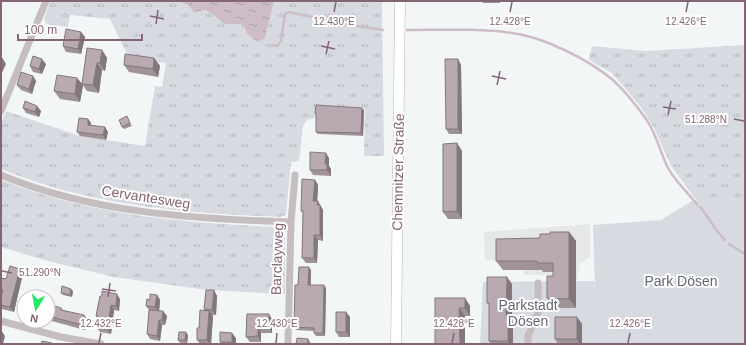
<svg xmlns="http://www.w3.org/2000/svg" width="746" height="345" font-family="Helvetica,sans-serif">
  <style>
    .built { fill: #e6e7e8 }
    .grass { fill: url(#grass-tufts) }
    .park { fill: #d7dae1 }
    .water { fill: url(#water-ripples) }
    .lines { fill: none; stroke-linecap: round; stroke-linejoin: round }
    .stream { stroke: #cebdc7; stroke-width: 2.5 }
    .secondary-casing { stroke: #bcb1b6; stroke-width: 11 }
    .minor { stroke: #c6bdc1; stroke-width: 7 }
    .secondary { stroke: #fff; stroke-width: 10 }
    .wall { fill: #9f9298 }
    .shaded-wall { fill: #82777c }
    .building { fill: #b9aab1; stroke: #82777c }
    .ticks { fill: none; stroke: #856473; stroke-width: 1.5 }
    .labels { text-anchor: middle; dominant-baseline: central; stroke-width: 4; stroke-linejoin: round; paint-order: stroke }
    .street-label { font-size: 14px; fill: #856473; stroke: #fff }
    .park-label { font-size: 14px; fill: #64667c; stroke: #fff }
    .ticks-label { font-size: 10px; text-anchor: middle; fill: #856473; stroke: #fff; stroke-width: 4; stroke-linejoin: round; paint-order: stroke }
  </style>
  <defs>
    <pattern id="grass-tufts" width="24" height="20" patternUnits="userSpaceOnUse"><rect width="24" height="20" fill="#d7dae1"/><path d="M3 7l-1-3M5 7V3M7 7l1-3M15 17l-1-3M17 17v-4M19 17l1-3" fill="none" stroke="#b4b4bb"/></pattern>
    <pattern id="water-ripples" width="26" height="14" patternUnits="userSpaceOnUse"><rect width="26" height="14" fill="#cebdc7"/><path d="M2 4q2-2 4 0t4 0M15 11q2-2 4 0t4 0" fill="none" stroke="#ad9da6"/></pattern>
  </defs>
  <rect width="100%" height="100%" fill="#f3f6f7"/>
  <path class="built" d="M590 224V257L580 263 577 281 558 282 554 275H524V270H503L502 260H485L484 232Z"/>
  <path class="grass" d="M50 1H181L182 3 188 4 194 13 205 10 211 13 224 24H243L247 34 265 38 274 1H382L384 156H364L365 109 316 106 315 118 307 120 303 126 299 161 291 162 286 215 280 217C185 213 90 206 1 169V124L6 111 80 136 145 146 155 86 162 87 166 63 129 58 110 19 70 15 68 27 46 24 44 19Z
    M745 45V199L697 201 671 166 654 128 640 106 612 73 589 60 592 46 646 51Z
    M1 180C89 215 184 223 278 227L285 231V294L207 290 114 277 44 260 1 247Z"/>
  <path class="park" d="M745 199V344H480L483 282 594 281 595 289 593 225 661 220 692 201Z"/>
  <path class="water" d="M181 1H274L265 38 258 42 247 34 243 24H224L211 13 205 10 194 13 188 4 182 3Z"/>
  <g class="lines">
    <path class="stream" d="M407 30C442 30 478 28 512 33 544 37 589 60 613 80 626 92 636 105 646 119 656 133 660 151 667 166 673 179 688 193 697 204
      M272 45 277 46 281 41 285 14 289 12 344 24 383 30
      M700 207C709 218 715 230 725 240
      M729 244 745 254"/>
    <defs>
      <path id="secondary" d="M396 344 400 1"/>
    </defs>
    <use href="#secondary" class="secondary-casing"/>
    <path class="minor" d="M1 111 46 1
      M1 175C92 213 194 219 291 222
      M1 321 61 337 101 344
      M288 344 291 222 295 175
      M528 344V336L538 313V283"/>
    <use href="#secondary" class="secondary"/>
  </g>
  <path class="wall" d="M482 1H500V3H483Z
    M81 32 85 37 81 54 66 52 63 46Z
    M102 50 107 58 105 71 102 70 99 93 87 91 82 84Z
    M154 58 160 66 158 77 129 72 124 65Z
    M458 59 461 65 462 134H449L446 129Z
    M46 64 42 74 33 72 30 66Z
    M33 76 36 81 32 94 21 90 17 85Z
    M77 78 83 85 80 102 60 99 54 91Z
    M23 108 41 111 39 117 26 113Z
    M364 110 363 136 318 134 316 132V115L315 113Z
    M88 119 91 123V126L105 127 108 132 106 140 80 136 77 132Z
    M128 119 132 126 124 129 122 127Z
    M457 143 462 151V219H448L443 212Z
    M329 158V166L331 169V176L313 175 310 170Z
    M315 180 318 185 317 201 323 210V241L318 240 317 263H306L302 258 303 213 301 211Z
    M569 232 576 241V308H554L547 298 553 276V272H543L542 270H503L496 261 540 238 550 234Z
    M20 269 23 273 14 312 2 309 1 307 2 294H1V278L6 279Z
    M311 270V285L326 288 325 336H316L314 333V331L296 330 294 327 298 285Z
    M512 284V320L513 322V344H491L489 341V305L487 303Z
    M214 290 217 296 216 315H212L213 316 211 344H200L197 340 199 328 205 310 204 309Z
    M73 291 72 297 63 295 61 293Z
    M157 295 160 300 159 311 167 316 165 325H162L160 341 150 339 147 334 149 310 146 306 150 300Z
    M100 296 120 299 119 311 114 310 111 334 100 332 96 327 98 318 96 316Z
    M465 298 470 306V316H465L435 344Z
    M48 304 61 308 63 310 88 320 85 330 48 320Z
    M346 312 350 317V337H339L336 332Z
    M247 314 272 319V333H261V342H250L246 337Z
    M577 317 582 324V344H558L555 339Z
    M188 335 187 343H180L178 340Z
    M236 338V344H222L220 342Z"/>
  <path class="shaded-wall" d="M81 32 85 37 81 54 78 49Z
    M102 50 107 58 105 71 100 63Z
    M154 58 160 66 158 77 153 69Z
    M3 59 6 64 1 75V64Z
    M42 59 46 64 42 74 39 69Z
    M458 59 461 65 462 134 458 129Z
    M97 63 102 70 99 93 93 85Z
    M33 76 36 81 32 94 29 89Z
    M77 78 83 85 80 102 75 94Z
    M37 106 41 111 39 117 35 112Z
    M362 108 364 110 363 136 361 133Z
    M88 119 91 123V129L88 125Z
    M105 127 108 132 106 140 103 135Z
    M457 143 462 151V219L457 211Z
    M326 153 329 158V166L331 169V176L327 170 325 164Z
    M315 180 318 185 317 206 313 201Z
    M318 201 323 210V241L320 235Z
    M569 232 576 241V308L569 299Z
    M314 235 318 240 317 263 314 258Z
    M309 267 311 270 310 288 308 285Z
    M20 269 23 273 14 312 10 307Z
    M507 277 512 284V320L513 322V344H510L508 341 506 315Z
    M324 285 326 288 325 336 323 333Z
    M71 289 73 291 72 297 70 295Z
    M214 290 217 296 216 315 212 310Z
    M117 294 120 299 119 311 116 306Z
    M157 295 160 300 159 312 155 307Z
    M465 298 470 306V316L465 308Z
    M111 305 114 310 111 334 107 329Z
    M459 308 465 316V344H460Z
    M163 311 167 316 165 325 162 320Z
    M209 311 213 316 211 344H210L207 340Z
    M346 312 350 317V337L346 332Z
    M269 314 272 319V333L269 328Z
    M84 315 88 320 85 330 82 325Z
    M577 317 582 324V344H580L577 339Z
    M159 320 162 325 160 341 157 336Z
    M258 328 261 333V342L258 336Z
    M1 330 5 336 3 344H1Z
    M186 332 188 335 187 343 185 340Z
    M232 333 236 338V344H233L232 342Z
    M308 339 311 344H308Z"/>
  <path class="building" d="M66 29 81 32 78 49 63 46Z
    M87 48 102 50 100 63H97L93 85 82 84Z
    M125 54 154 58 153 69 124 65Z
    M33 56 42 59 39 69 30 66Z
    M1 58 3 59 1 64Z
    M445 59H458V129H446Z
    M21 72 33 76 29 89 17 85Z
    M57 75 77 78 75 94 54 91Z
    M25 101 37 106 35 112 23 108Z
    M316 105 362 108 361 133 316 132V113H315Z
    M127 116 130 123 122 127 119 120Z
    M79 118 88 119V125L105 127 103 135 77 132Z
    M457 143V211L443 212V144Z
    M310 152 326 153 325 164H327V170H310Z
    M302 179 315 180 313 201H318L317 205H320V235H314V258H302L303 211H301Z
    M550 232H569V299L547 298V276H553V263H537V261H496V239L540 238V234H550Z
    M10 266 20 269 10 307 1 305V296L3 290H1V278L6 279Z
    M299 267H309L308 285H324L323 333H314V328L294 327 295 285H298Z
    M487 277H507L506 315H508V341H489V303H487Z
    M62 286 71 289 70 295 61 293Z
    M206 290H214L212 310 204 309Z
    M102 291 117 294 116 306 111 305 107 329 96 327 98 316H96L100 296H102Z
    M150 294 157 295 155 307 146 306 147 299 150 300Z
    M435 298H465V308H459L460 344H435Z
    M48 304 61 308V310L84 315 82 325 48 316Z
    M149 310 163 311 162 320H159L157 336 147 334Z
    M200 310 209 311 207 340H197V328H199Z
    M336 312H346V332H336Z
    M247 314H269V328H258V336L246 337Z
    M555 317H577V339H555Z
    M179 332H186L185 340H178Z
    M220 332 232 333V342H220Z
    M297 338 308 339V344H296Z
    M42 341 52 343V344H41Z"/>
  <path class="ticks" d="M334 12 336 2M510 12 512 2M686 12 688 2M150 16 164 19M156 24 158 10M321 46 335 49M326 54 329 41M492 76 506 79M497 85 500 71M663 107 676 109M668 115 671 101M734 119 744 121M2 271 12 273M102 289 116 291M108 297 110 283M99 343 101 333M276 343 277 333M452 343 454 333M628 343 630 333"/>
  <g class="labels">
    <g class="street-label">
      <text transform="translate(398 172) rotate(-89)">Chemnitzer Straße</text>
      <text transform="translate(146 197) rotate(9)">Cervantesweg</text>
      <text transform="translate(277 259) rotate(-88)">Barclayweg</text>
    </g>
    <g class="park-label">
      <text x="681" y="281">Park Dösen</text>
      <text x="528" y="305">Parkstadt<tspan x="528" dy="16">Dösen</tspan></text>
    </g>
  </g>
  <g class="ticks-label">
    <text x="334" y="25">12.430°E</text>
    <text x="510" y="25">12.428°E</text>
    <text x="686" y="25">12.426°E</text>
    <text x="706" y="123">51.288°N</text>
    <text x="40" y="276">51.290°N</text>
    <text x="101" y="327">12.432°E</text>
    <text x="277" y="327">12.430°E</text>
    <text x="454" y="327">12.428°E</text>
    <text x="630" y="327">12.426°E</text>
  </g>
  <rect width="746" height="345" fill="none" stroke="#856473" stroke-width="4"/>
  <g transform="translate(36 309) rotate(190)"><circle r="19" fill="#ffffff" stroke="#cec1c7"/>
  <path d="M0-3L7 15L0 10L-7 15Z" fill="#21e967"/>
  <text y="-6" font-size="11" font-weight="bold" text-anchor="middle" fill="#856473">N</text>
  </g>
  <path d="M18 34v6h124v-6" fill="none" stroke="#856473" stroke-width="2"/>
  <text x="24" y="34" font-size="12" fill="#856473" stroke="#ffffff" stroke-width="3" paint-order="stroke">100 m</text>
</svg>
